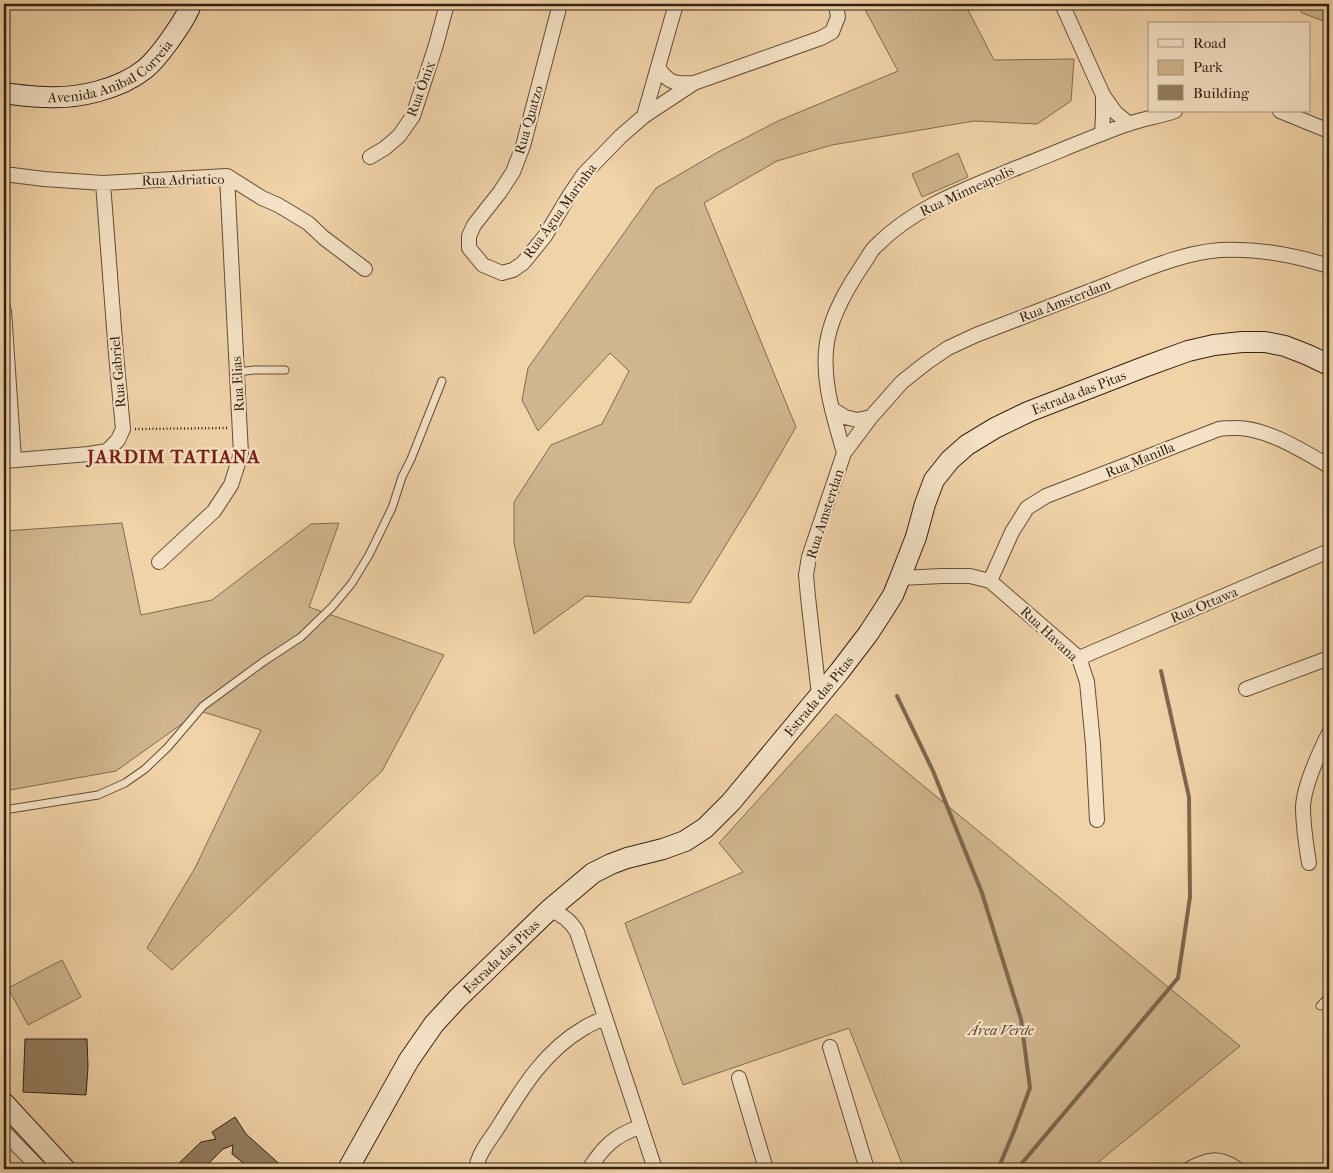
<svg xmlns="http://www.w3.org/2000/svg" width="1333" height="1173" font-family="'IM FELL French Canon',serif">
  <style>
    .green { fill: #d0b58e; stroke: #806b51 }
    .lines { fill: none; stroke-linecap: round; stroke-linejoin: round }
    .stream { stroke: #7d674e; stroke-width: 4 }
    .building { fill: #947e60; stroke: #312114 }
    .lane-casing { stroke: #614e39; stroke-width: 9 }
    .street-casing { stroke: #614e39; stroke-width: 16 }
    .secondary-casing { stroke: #312114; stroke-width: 22 }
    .path { stroke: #312114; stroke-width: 2.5; stroke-dasharray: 1 2.5; stroke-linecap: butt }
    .lane { stroke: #f5e2c6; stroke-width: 7 }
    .street { stroke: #f5e2c6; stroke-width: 14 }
    .secondary { stroke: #f5e2c6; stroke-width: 20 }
    .labels { text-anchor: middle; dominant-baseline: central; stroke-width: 4.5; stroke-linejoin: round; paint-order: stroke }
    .street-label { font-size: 14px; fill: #312114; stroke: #f5e2c6 }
    .park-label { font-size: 14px; font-style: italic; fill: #594632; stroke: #f5e2c6 }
    .district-label { font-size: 19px; font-weight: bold; letter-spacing: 1px; fill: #7a1f14; stroke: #f5e2c6 }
  </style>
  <rect width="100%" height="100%" fill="#f0d3a7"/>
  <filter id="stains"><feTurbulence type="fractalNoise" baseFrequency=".004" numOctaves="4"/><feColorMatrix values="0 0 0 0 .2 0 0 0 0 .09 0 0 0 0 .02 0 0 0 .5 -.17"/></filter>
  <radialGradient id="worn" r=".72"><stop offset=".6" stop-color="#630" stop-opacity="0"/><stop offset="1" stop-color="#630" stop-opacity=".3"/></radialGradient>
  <path class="green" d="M862 4H965L994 60 1074 59 1071 101 1037 124 974 121 832 145 777 161 704 203 796 427 756 496 690 603 586 596 534 634 514 543V502L551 445 602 424 629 371 610 353 538 431 522 400 528 368 656 188 718 152 778 121 898 71Z
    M1296 4H1329V23L1302 13Z
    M958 153 968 177 922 197 912 174Z
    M122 523 141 615 212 600 311 524 339 523 309 607 444 655 382 771 172 970 147 948 195 868 261 730 200 711 116 771 4 791V531Z
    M836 714 1240 1046 1090 1169H904L849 1028 683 1085 625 923 743 872 719 843Z
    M62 960 81 997 28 1025 8 988Z"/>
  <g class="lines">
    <path class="stream" d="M897 696 933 771 982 893 1021 1019 1030 1088 1014 1131 998 1169
      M1017 1169 1178 978 1190 897 1189 797 1161 671"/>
  </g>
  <path class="building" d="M25 1039H87L88 1067 86 1095 23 1092Z
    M235 1117 246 1134 285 1169H251L232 1154 233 1145 223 1149 203 1169H173L201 1142 216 1139 212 1132Z"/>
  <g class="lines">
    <defs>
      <path id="lane" d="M237 372 254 370H285
        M4 810 98 795 125 783 145 769 168 747 203 706 263 662 301 637 332 607 352 583 369 555 392 508 402 477 411 459 442 381
        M1320 1006 1329 996
        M226 1169H233"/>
      <path id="street" d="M560 4 523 146 513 172 500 192 474 225 469 236V248L483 265 502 273 513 270 523 263 545 236 569 196 584 174 621 136 644 116 694 83 821 38 832 32 838 17 836 4
        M1062 4 1103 95 1115 112 1129 124
        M658 67C668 84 677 84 694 83
        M1280 111 1329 131
        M644 116 676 4
        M1102 134 1103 115V95
        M370 157 385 148 399 136 413 116 436 45 447 4
        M4 174 44 179 103 183 227 176 262 198 278 205 308 223 324 238 365 269
        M4 311 14 460
        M832 409 845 417 857 420 871 417
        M844 453C834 417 821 380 827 342 832 313 849 285 866 260 869 255 872 249 877 245 916 206 969 188 1019 167 1055 153 1091 137 1128 124 1143 119 1160 116 1175 111
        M4 461 89 454 107 451 118 440 123 429 116 354 103 183
        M159 562 214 511 231 485 241 454 227 176
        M900 578 942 576H970L990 581 1079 658 1087 682 1093 744 1097 820
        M990 581 1012 532 1027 508 1046 496 1219 429C1225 428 1230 428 1235 428 1265 427 1303 451 1329 466
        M1079 658 1329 551
        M1246 689 1329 658
        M819 695 808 597 806 575 809 557 844 453 871 417 902 382 926 363 948 348 976 335C1021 318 1066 300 1111 283 1146 269 1182 253 1220 250 1257 248 1294 255 1329 266
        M1309 863C1306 844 1303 826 1303 807 1304 785 1319 753 1329 733
        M549 910C562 914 571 921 577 932L655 1169
        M830 1047 867 1169
        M739 1078 766 1169
        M4 1132 40 1169
        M476 1169C478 1154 489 1141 497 1129 521 1090 543 1052 584 1028 590 1024 598 1021 605 1018
        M589 1169C603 1147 615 1135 640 1127
        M1189 1169C1207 1159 1219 1156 1237 1169"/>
      <g id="secondary">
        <path id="s1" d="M4 93C18 95 32 97 46 97 78 99 120 89 145 69 155 61 162 51 170 40 178 28 187 17 191 4"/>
        <path d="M4 1103 65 1169"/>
        <path id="s2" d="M348 1169 409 1060 434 1024 458 998 549 910 593 873 611 864 627 858 663 849 685 841 705 828 731 802 839 672 868 634 883 611 893 595 900 578 916 537 925 504 934 480 950 460 967 445 995 428 1028 412 1144 367 1188 351 1214 345 1242 342H1265L1285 346 1308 355 1329 365"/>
      </g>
    </defs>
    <use href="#lane" class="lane-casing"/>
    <use href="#street" class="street-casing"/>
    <use href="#secondary" class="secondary-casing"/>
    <path class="path" d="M135 429 227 428"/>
    <use href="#lane" class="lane"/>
    <use href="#street" class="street"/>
    <use href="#secondary" class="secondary"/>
  </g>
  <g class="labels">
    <g class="street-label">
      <text stroke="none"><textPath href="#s1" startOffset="114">Avenida Anibal Correia</textPath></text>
      <text transform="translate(421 89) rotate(-70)">Rua Ônix</text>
      <text transform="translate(529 120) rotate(-74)">Rua Quatzo</text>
      <text transform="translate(183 180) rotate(-1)">Rua Adriatico</text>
      <text transform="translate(967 191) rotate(-25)">Rua Minneapolis</text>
      <text transform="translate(560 211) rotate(-54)">Rua Água Marinha</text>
      <text transform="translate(1065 301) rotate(-21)">Rua Amsterdam</text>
      <text transform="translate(118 372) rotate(-95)">Rua Gabriel</text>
      <text transform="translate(238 384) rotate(-93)">Rua Elias</text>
      <text stroke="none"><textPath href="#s2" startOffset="1104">Estrada das Pitas</textPath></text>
      <text transform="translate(1140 460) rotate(-22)">Rua Manilla</text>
      <text transform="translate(825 514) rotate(-72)">Rua Amsterdan</text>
      <text transform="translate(1204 605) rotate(-23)">Rua Ottawa</text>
      <text transform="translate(1049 634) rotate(43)">Rua Havana</text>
      <text stroke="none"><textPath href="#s2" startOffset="684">Estrada das Pitas</textPath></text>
      <text stroke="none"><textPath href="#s2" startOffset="264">Estrada das Pitas</textPath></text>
    </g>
    <g class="park-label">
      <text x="1001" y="1030">Área Verde</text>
    </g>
    <g class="district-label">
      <text x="174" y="457">JARDIM TATIANA</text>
    </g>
  </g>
  <rect width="1333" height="1173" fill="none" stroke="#f0d3a7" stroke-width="20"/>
  <rect x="5" y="5" width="1323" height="1163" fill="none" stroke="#312114" stroke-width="2.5"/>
  <rect x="10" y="10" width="1313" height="1153" fill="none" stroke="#312114"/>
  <rect x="1148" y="22" width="162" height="90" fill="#f5e2c6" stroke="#a7957f"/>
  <rect x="1158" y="39" width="25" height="8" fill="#f5e2c6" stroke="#a7957f"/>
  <text x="1193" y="48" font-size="15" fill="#312114">Road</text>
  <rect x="1158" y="60" width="25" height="15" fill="#d0b58e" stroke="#a7957f"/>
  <text x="1193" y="72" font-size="15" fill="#312114">Park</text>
  <rect x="1158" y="85" width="25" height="15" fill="#947e60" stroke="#a7957f"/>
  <text x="1193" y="98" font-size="15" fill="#312114">Building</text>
  <rect width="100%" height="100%" filter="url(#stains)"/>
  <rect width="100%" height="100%" fill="url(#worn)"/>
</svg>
